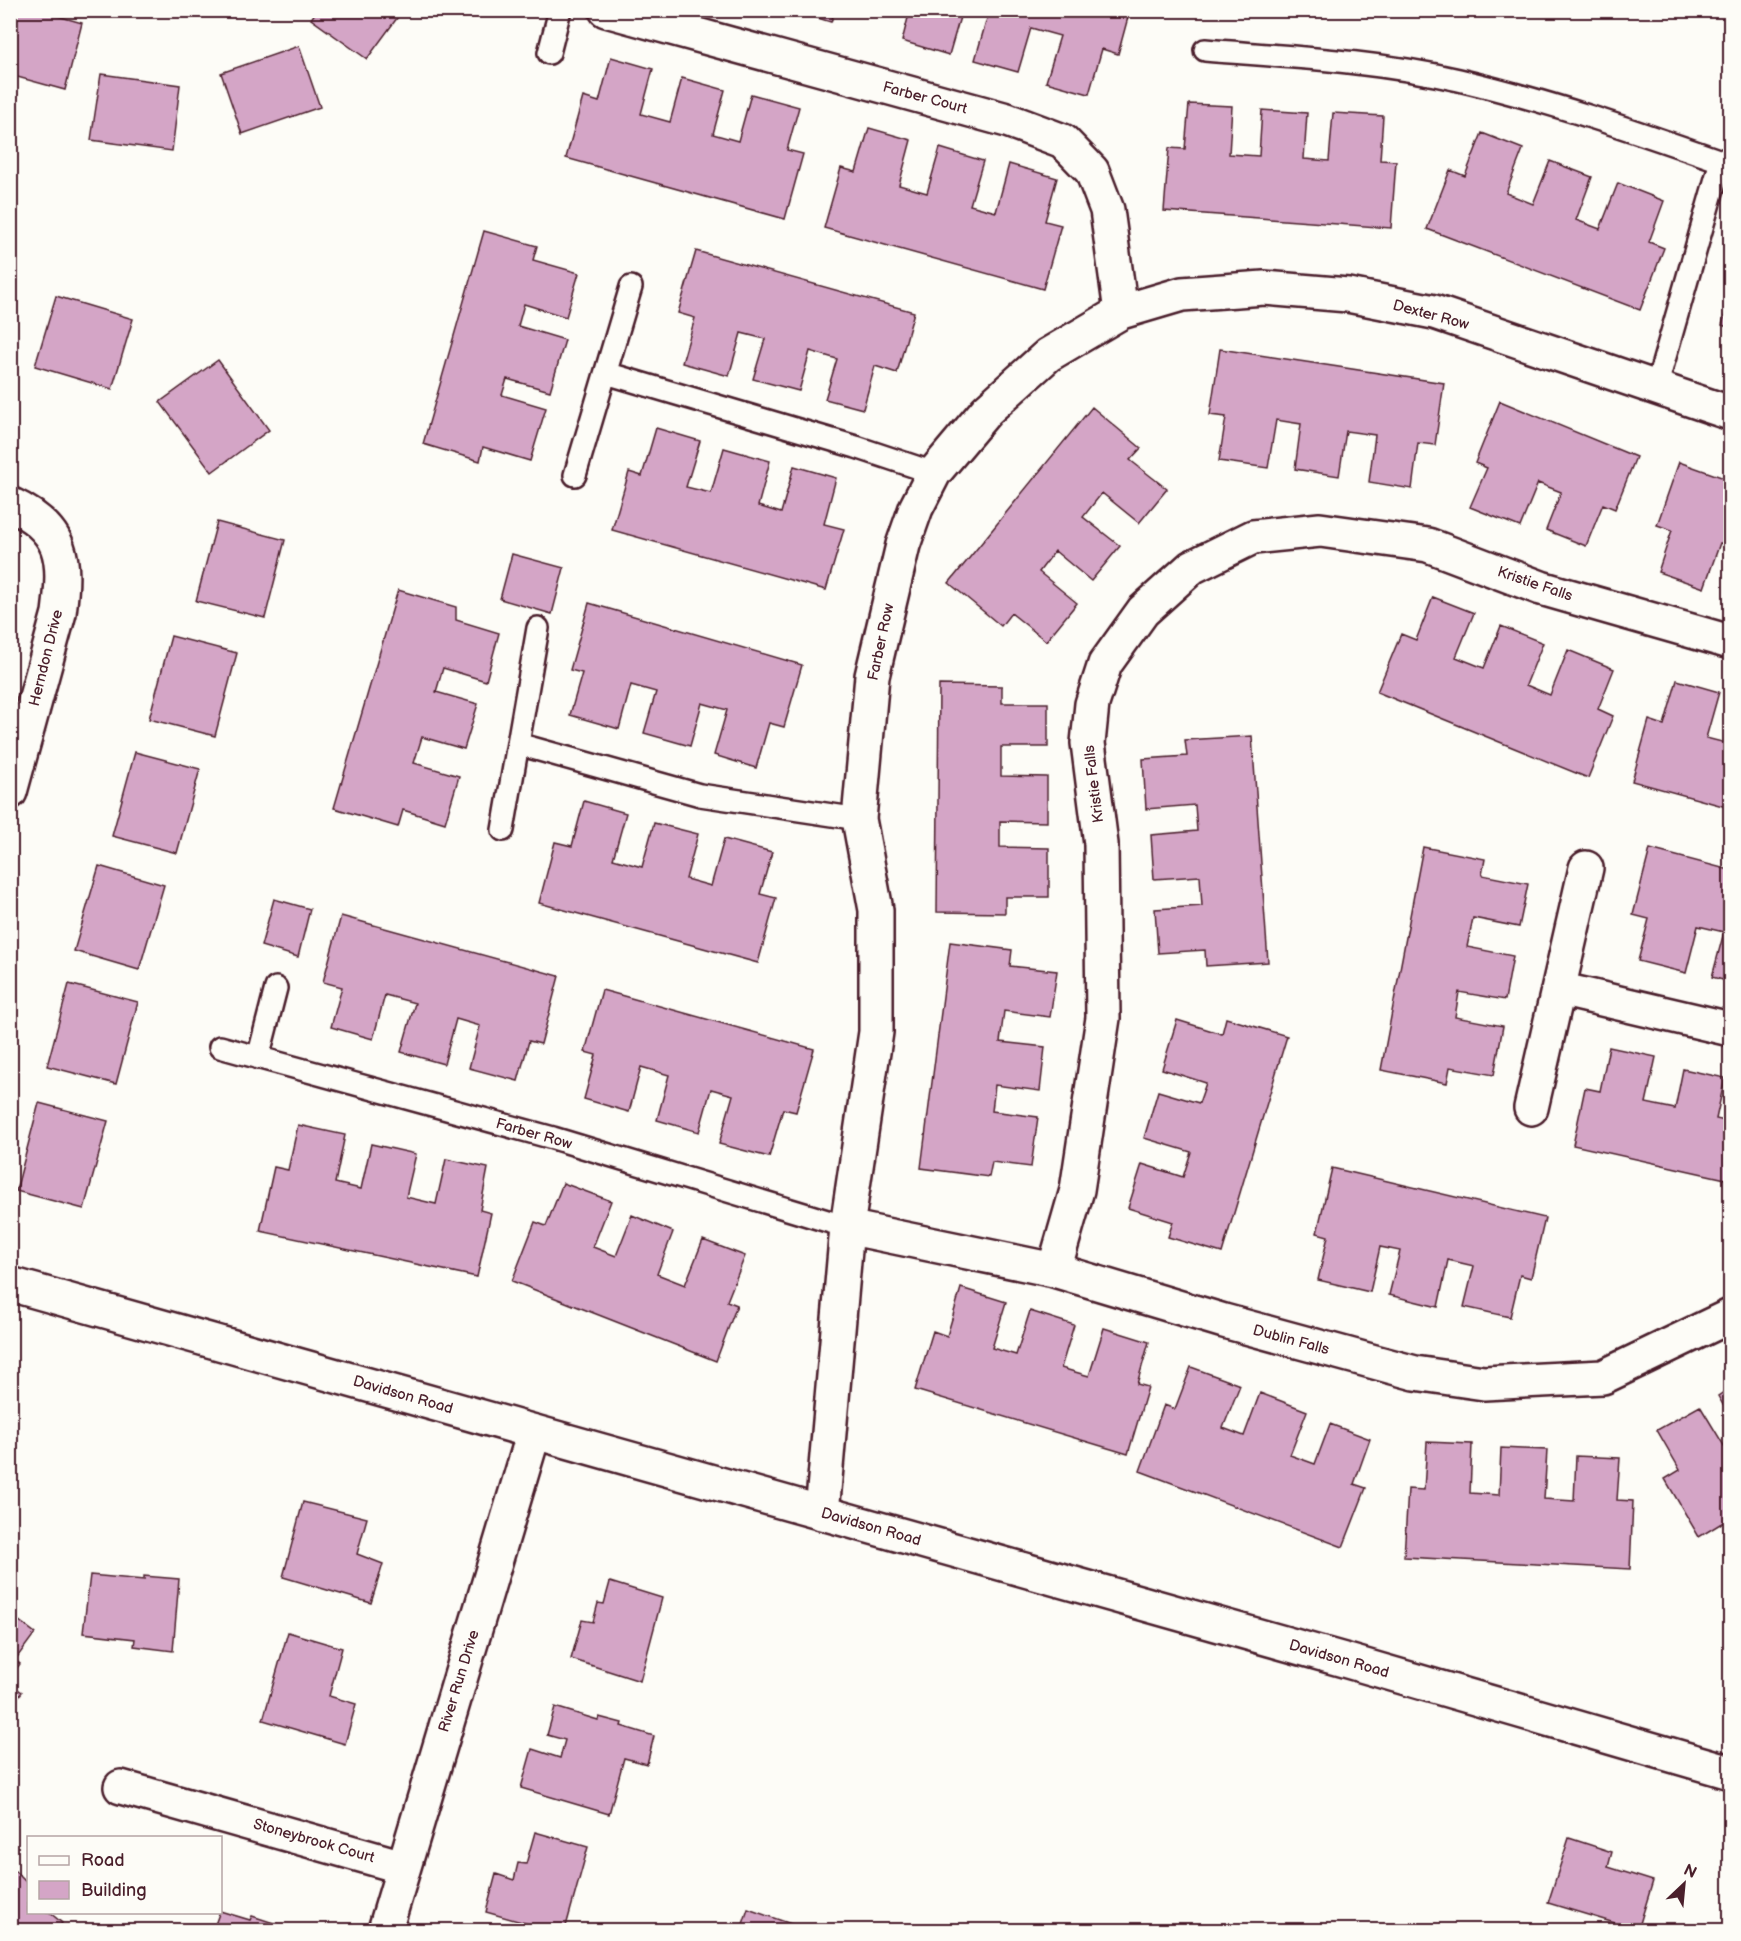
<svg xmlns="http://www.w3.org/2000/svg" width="1741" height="1941" font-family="'Balsamiq Sans',sans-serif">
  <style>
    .building { fill: #d4a5c6; stroke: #4a1f2b; stroke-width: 1.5 }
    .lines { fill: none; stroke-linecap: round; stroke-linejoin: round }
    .lane-casing { stroke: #4a1f2b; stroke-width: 26 }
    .street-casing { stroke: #4a1f2b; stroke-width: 38 }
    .secondary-casing { stroke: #4a1f2b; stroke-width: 38 }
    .lane { stroke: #fdfcf7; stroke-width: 21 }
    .street { stroke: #fdfcf7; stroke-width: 33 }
    .secondary { stroke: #fdfcf7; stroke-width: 33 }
    .labels { text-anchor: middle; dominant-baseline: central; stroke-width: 6; stroke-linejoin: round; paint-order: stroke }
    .street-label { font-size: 15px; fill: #4a1f2b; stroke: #fdfcf7 }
  </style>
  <rect width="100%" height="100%" fill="#fdfcf7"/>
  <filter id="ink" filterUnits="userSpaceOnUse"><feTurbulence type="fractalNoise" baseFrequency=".0167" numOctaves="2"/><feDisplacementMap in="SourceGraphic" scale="12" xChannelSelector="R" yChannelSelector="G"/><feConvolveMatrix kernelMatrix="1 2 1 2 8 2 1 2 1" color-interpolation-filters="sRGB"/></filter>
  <g filter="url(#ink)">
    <path class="building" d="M10 10H37L82 23 65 90 10 75Z
      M317 10H403L367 59 311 19Z
      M792 10H835L831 22Z
      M910 10H962L949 55 902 41Z
      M972 10H1130L1118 54 1102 49 1089 94 1046 82 1060 36 1031 28 1018 72 975 60 988 15Z
      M299 46 320 107 242 134 221 73Z
      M611 57 653 69 641 114 670 122 682 78 725 90 713 134 738 141 751 94 799 107 787 150 803 154 785 219 566 158 583 97 599 102Z
      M101 74 180 85 172 151 91 140Z
      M1189 104 1232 106 1229 154 1259 156 1262 110 1307 113 1304 159 1329 161 1333 113 1383 116 1380 160 1396 161 1391 228 1164 211 1169 148 1185 149Z
      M869 128 911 140 899 185 927 193 940 148 983 161 970 205 996 212 1009 164 1057 178 1045 221 1061 225 1043 289 824 228 841 168 856 172Z
      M1482 133 1523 149 1506 193 1533 204 1550 161 1592 177 1576 220 1600 229 1618 183 1664 201 1649 242 1664 248 1640 310 1427 229 1450 170 1465 176Z
      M484 231 537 246 533 260 579 273 566 317 524 304 518 326 565 340 550 391 507 379 502 395 546 408 530 461 483 447 480 461 423 444Z
      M696 251 914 312 897 373 875 366 863 409 825 399 837 359 810 351 799 391 753 379 765 339 741 333 729 376 682 363 695 318 678 313Z
      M56 296 133 319 112 389 35 366Z
      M1730 298V328L1722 325Z
      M1220 349 1444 383 1435 445 1418 443 1412 489 1369 482 1375 435 1346 431 1339 476 1295 469 1301 424 1276 420 1268 468 1219 461 1226 417 1210 415Z
      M218 360 269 430 212 472 160 402Z
      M1500 401 1636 457 1615 509 1603 504 1586 546 1546 530 1561 492 1538 483 1520 527 1470 507 1487 468 1475 463Z
      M1092 407 1141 448 1130 460 1167 489 1139 523 1102 493 1083 517 1120 546 1091 581 1055 551 1039 572 1077 603 1046 641 1011 613 1001 626 949 583Z
      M656 428 700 441 686 487 711 493 724 448 770 461 758 506 781 513 794 466 836 478 824 524 844 529 826 590 612 530 629 472 642 476Z
      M1679 462 1730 480V546L1720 543 1704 588 1658 572 1672 530 1657 525Z
      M217 522 285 540 265 618 196 601Z
      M512 554 564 568 552 614 500 599Z
      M398 590 456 607V620L499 633 486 681 443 668 436 692 478 704 464 749 422 737 414 763 459 776 445 823 403 810 398 827 334 808Z
      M1433 597 1474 613 1456 657 1484 668 1501 626 1543 643 1526 685 1550 695 1568 650 1614 669 1598 709 1613 716 1588 778 1377 692 1401 634 1416 640Z
      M589 603 802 665 784 727 769 723 756 768 714 755 727 710 702 703 690 746 644 733 656 692 631 685 619 729 570 715 582 673 570 670Z
      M171 636 237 653 215 736 149 719Z
      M1677 680 1719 692 1706 738 1730 744V808L1632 781 1649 720 1664 725Z
      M939 685 1002 686V703H1048V747H1001V776L1047 777V822L1000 821V847L1049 848V897H1005V913L937 912Z
      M1252 736 1268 962 1206 966 1205 950 1158 953 1155 909 1202 906 1200 876 1154 879 1151 835 1197 831 1195 805 1146 809 1143 759 1187 756 1185 740Z
      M135 752 200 769 177 853 112 836Z
      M584 801 626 813 613 859 642 867 654 823 698 834 686 879 711 886 724 839 772 852 760 894 776 898 758 963 539 903 555 842 572 846Z
      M1423 847 1485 859 1482 875 1528 884 1519 927 1473 918 1467 947 1513 956 1505 1000 1459 992 1455 1017 1503 1026 1494 1075 1450 1067 1447 1083 1381 1070Z
      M1650 849 1730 870V982L1712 977 1724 932 1698 926 1686 973 1638 961 1649 919 1633 915Z
      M99 866 164 885 139 970 74 951Z
      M274 899 310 909 298 957 261 946Z
      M341 916 559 976 541 1044 529 1041 518 1081 469 1068 480 1026 456 1019 444 1064 401 1052 415 1003 385 995 373 1039 331 1027 342 987 323 982Z
      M950 942 1012 950 1010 966 1057 971 1050 1017 1004 1011 1000 1042 1045 1047 1040 1091 995 1085 992 1111 1038 1117 1031 1167 992 1162 989 1177 921 1168Z
      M69 984 138 1002 116 1084 47 1066Z
      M602 990 814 1049 796 1112 783 1109 769 1157 719 1144 733 1095 711 1089 699 1132 657 1120 669 1075 641 1067 629 1112 584 1099 596 1055 585 1052Z
      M1226 1018 1287 1036 1222 1253 1168 1237 1173 1222 1128 1208 1142 1164 1183 1177 1191 1152 1144 1138 1158 1091 1199 1103 1206 1083 1162 1069 1177 1020 1222 1034Z
      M1609 1047 1656 1057 1646 1103 1675 1109 1683 1069 1725 1078 1716 1119 1730 1122V1180L1573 1145 1585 1088 1600 1091Z
      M39 1103 108 1121 84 1209 16 1191Z
      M298 1125 345 1135 335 1183 361 1189 371 1144 416 1154 406 1197 436 1204 446 1159 488 1168 480 1210 491 1213 477 1277 260 1231 274 1167 288 1170Z
      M1332 1168 1545 1218 1531 1278 1520 1275 1510 1317 1464 1307 1474 1266 1448 1260 1438 1307 1389 1295 1400 1251 1380 1247 1370 1292 1318 1280 1328 1236 1317 1233Z
      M563 1183 611 1201 593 1247 616 1256 632 1215 673 1232 657 1274 685 1285 703 1240 745 1256 727 1301 737 1305 716 1361 512 1281 535 1222 546 1226Z
      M961 1288 1006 1302 992 1348 1016 1355 1030 1311 1074 1325 1061 1368 1089 1376 1104 1328 1149 1342 1137 1384 1148 1387 1128 1454 915 1390 933 1331 947 1336Z
      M1191 1367 1240 1385 1223 1428 1244 1436 1260 1393 1307 1411 1290 1455 1315 1464 1330 1424 1370 1439 1354 1484 1366 1488 1343 1547 1140 1471 1164 1405 1175 1409Z
      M1730 1388V1417L1718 1396Z
      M1700 1406 1726 1449 1730 1446V1518L1699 1537 1665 1479 1680 1470 1657 1430Z
      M1427 1442 1472 1444 1470 1493 1499 1495 1501 1448 1547 1450 1544 1499 1574 1501 1576 1456 1620 1458 1617 1500 1633 1501 1630 1569 1404 1557 1408 1489 1424 1490Z
      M303 1502 367 1518 357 1554 383 1564 371 1603 283 1577Z
      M90 1575 144 1580V1576L179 1579 173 1651 134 1646 135 1639 83 1633Z
      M610 1582 662 1598 640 1681 571 1659 582 1620 593 1622 598 1603 604 1604Z
      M10 1614 35 1633 15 1660 20 1664 10 1677Z
      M288 1632 342 1648 329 1696 356 1704 345 1744 263 1720Z
      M10 1684 22 1692 10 1707Z
      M555 1707 598 1720 599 1717 622 1723 621 1726 654 1736 647 1764 624 1758 609 1814 521 1788 532 1749 560 1758 565 1740 547 1735Z
      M535 1832 588 1847 565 1930H550L486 1912 496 1874 514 1880 518 1863 526 1864Z
      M1569 1838 1612 1852 1608 1867 1653 1881 1638 1930 1548 1903Z
      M15 1871 28 1884V1912H49L62 1923 60 1926 64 1930H10V1876Z
      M748 1909 797 1926 795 1930H741Z
      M220 1911 250 1920 252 1916 280 1925V1928L284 1930H213Z"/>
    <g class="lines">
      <defs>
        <path id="lane" d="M1205 50C1290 57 1376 61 1459 80 1549 101 1635 131 1721 161
          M549 53 560 10
          M606 373 856 447 934 473
          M1656 388 1721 161 1730 163
          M575 475 631 287
          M518 744 700 795 859 819
          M503 830 538 628
          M220 1047 553 1138 847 1227
          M258 1058 276 988"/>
        <path id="street" d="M606 10 1007 120 1063 141 1092 171 1107 210 1121 312
          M10 504C64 529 66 558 59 613L10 792
          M1559 989 1730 1029
          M1531 1108 1586 868
          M847 1227 1054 1270 1224 1321 1415 1373 1484 1383 1603 1377 1730 1316
          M1054 1270 1077 1190 1103 1018 1101 844 1088 743 1092 704 1105 664 1143 611 1192 567 1253 537 1320 530 1428 545 1541 588 1730 642
          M822 1513 847 1227 876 1032V910L859 819 872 676 903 545 916 508 934 473 987 410 1048 355 1121 312 1182 294 1264 288 1348 295 1434 312 1730 413
          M121 1787 403 1867
          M385 1930 534 1432"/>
        <path id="secondary" d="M10 1284 1351 1662 1730 1772"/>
      </defs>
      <use href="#lane" class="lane-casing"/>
      <use href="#street" class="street-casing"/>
      <use href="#secondary" class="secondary-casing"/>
      <use href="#lane" class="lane"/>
      <use href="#street" class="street"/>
      <use href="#secondary" class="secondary"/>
    </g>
  </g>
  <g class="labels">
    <g class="street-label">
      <text transform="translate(925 98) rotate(15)">Farber Court</text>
      <text transform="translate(1431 315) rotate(15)">Dexter Row</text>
      <text transform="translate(1535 584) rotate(19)">Kristie Falls</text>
      <text transform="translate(881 642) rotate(-78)">Farber Row</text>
      <text transform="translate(46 658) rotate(-76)">Herndon Drive</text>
      <text transform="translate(1094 784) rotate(-97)">Kristie Falls</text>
      <text transform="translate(534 1134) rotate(16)">Farber Row</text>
      <text transform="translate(1291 1340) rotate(15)">Dublin Falls</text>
      <text transform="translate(403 1395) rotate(16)">Davidson Road</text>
      <text transform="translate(871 1527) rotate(16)">Davidson Road</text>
      <text transform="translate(1339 1659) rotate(16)">Davidson Road</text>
      <text transform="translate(459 1681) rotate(-73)">River Run Drive</text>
      <text transform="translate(314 1841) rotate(16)">Stoneybrook Court</text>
    </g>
  </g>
  <rect width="1741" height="1941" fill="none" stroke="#fdfcf7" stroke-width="36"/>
  <rect x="18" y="18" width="1705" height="1905" fill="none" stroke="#4a1f2b" stroke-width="2" filter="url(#ink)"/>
  <rect x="27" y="1836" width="195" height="78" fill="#fdfcf7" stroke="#b5a4a5" stroke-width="1.5"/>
  <rect x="39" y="1856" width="30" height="9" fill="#fdfcf7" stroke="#b5a4a5" stroke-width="1.5"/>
  <text x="81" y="1866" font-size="18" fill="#4a1f2b">Road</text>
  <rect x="39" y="1881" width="30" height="18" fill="#d4a5c6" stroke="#b5a4a5" stroke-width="1.5"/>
  <text x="81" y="1896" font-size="18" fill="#4a1f2b">Building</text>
  <g transform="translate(1684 1884) rotate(26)" stroke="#fdfcf7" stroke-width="4.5" paint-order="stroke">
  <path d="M0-4.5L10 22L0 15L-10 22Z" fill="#4a1f2b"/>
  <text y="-9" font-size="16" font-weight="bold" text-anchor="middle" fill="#4a1f2b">N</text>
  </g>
</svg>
